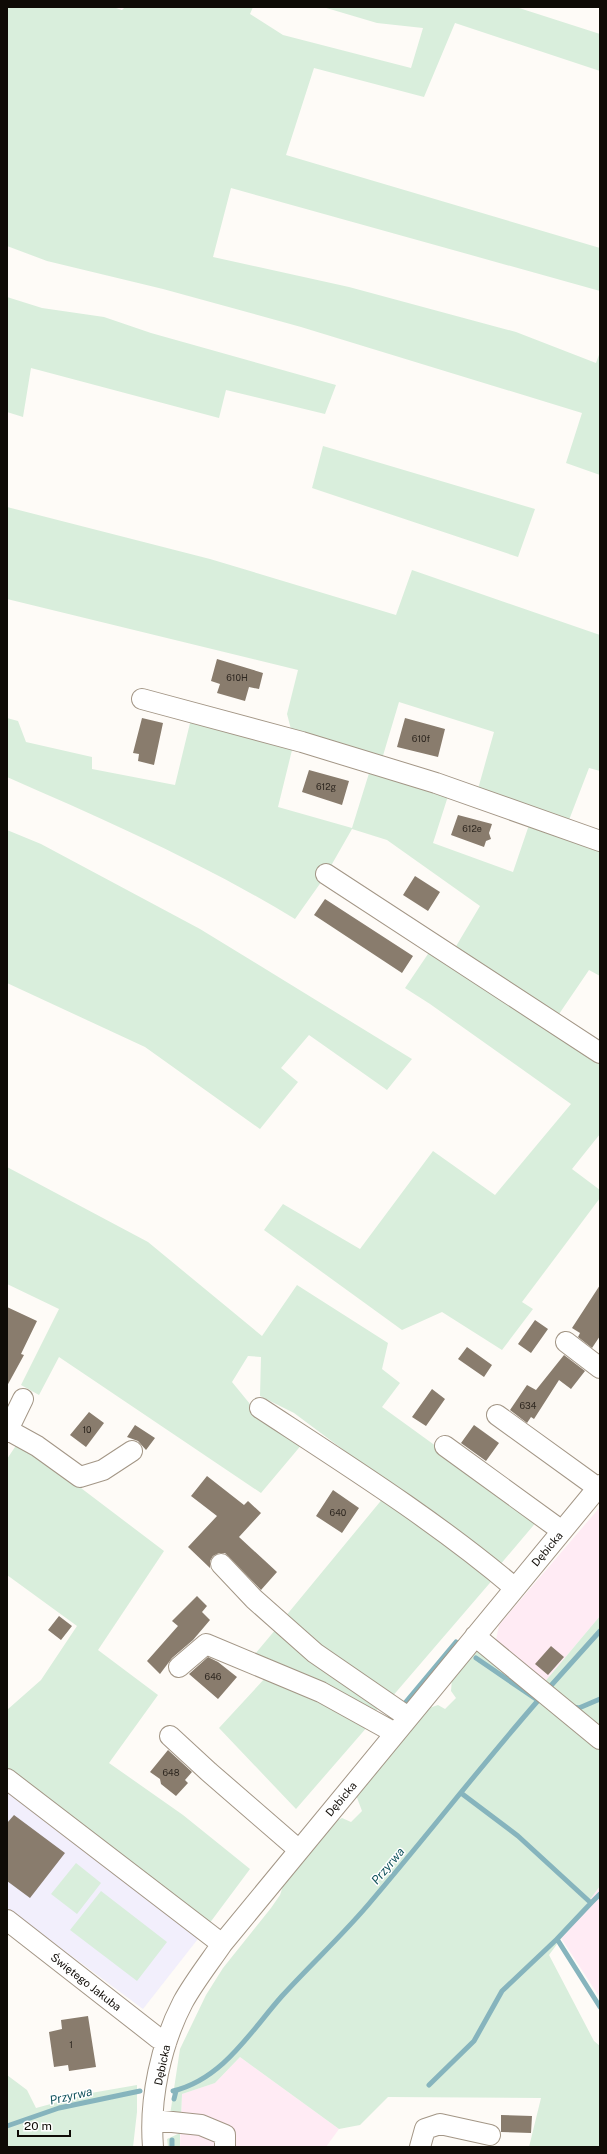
<svg xmlns="http://www.w3.org/2000/svg" width="607" height="2154" font-family="'Public Sans',sans-serif">
  <style>
    .industrial { fill: #ffebf4 }
    .education { fill: #f2effc }
    .green { fill: #d9eedc }
    .lines { fill: none; stroke-linecap: round; stroke-linejoin: round }
    .stream { stroke: #86b4bd; stroke-width: 5 }
    .building { fill: #897c6d }
    .minor-casing { stroke: #a39686; stroke-width: 22 }
    .minor { stroke: #fff; stroke-width: 20 }
    .labels { text-anchor: middle; dominant-baseline: central; stroke-width: 3; stroke-linejoin: round; paint-order: stroke }
    .number-label { font-size: 9px; fill: #2e2720 }
    .street-label { font-size: 11px; fill: #0f0b06; stroke: #fff }
    .water-label { font-size: 12px; font-style: italic; fill: #15555f; stroke: #fff }
  </style>
  <rect width="100%" height="100%" fill="#fefbf7"/>
  <path class="industrial" d="M600 1507V1616L543 1684 500 1649 496 1640 499 1625Z
    M600 1886V1998L561 1938Z
    M240 2057 339 2129 326 2147H180L182 2094 215 2083Z"/>
  <path class="education" d="M7 1787 201 1935 143 2009 7 1908Z"/>
  <path class="green" d="M7 7H113L122 10 125 7H253L250 14 283 35 411 68 423 28 377 23 323 7H516L600 34V71L455 23 424 97 314 68 286 155 600 248V291L231 188 213 257 349 287 516 332 596 363 600 352V475L566 463 582 413 301 327 163 289 47 261 7 246Z
    M7 297 42 308 104 317 151 333 336 385 325 414 226 390 219 418 31 368 23 417 7 412Z
    M323 446 535 509 518 557 312 488Z
    M7 507 210 559 396 615 412 570 600 635V771L589 768 569 820 478 789 494 732 399 702 382 759 292 733 287 714 298 670 7 599Z
    M7 718 18 721 26 742 92 757V769L175 785 191 719 293 746 278 807 352 828 370 770 449 793 433 843 513 872 530 822 600 847V976L589 970 557 1017 455 948 480 906 387 840 352 829 324 878 295 919C203 863 105 820 7 777Z
    M7 830 41 844 200 929 412 1059 387 1090 309 1035 281 1068 298 1082 260 1129 145 1047 7 983Z
    M430 951 600 1062V1134L572 1169 600 1190V1198L522 1302 533 1309 502 1350 442 1312 402 1330 264 1230 283 1204 360 1249 433 1151 495 1195 571 1104 430 1004 405 988Z
    M7 1167 148 1242 262 1336 297 1285 388 1343 382 1369 400 1383 382 1407 538 1520 499 1566 294 1413 260 1396 261 1357 248 1356 232 1382 250 1404 303 1443 261 1493 59 1357 39 1395 21 1385 59 1309 7 1284Z
    M19 1441 164 1551 98 1650 158 1695 109 1763 183 1815 250 1869 209 1924 7 1769V1710L41 1680 77 1626 7 1575V1459Z
    M384 1497 495 1577 391 1698 328 1655 285 1617Z
    M600 1616V1728L543 1684Z
    M276 1629 381 1704 374 1714 270 1659 255 1654Z
    M477 1651 487 1656 600 1746V1886L549 1955 594 2041 600 2046V2147H529L541 2098 388 2097 360 2125 339 2129 240 2057 215 2083 182 2094 181 2118 170 2115 180 2049 206 1995 223 1968 271 1908 280 1895 285 1880 336 1821 342 1818 351 1822 362 1811 356 1795 426 1709 438 1705 445 1709 456 1698 451 1691 452 1678Z
    M267 1676 368 1726 296 1809 219 1728Z
    M76 1863 101 1883 77 1914 51 1894Z
    M101 1891 167 1942 137 1981 70 1930Z
    M7 2075 27 2090 36 2108 91 2093 137 2085V2112L133 2147H7Z
    M180 2133V2147H168L167 2139Z"/>
  <g class="lines">
    <path class="stream" d="M476 1658 536 1699
      M547 1690 600 1631
      M405 1703 456 1642
      M573 1707 579 1708 600 1699
      M461 1793 518 1836 591 1903 557 1939 600 2007
      M591 1903 600 1894
      M429 2085 474 2041 502 1991 557 1939
      M173 2091C223 2079 250 2032 282 1996 312 1963 345 1933 373 1899 430 1832 484 1762 542 1696
      M174 2099 176 2091
      M7 2126 59 2108 140 2091
      M172 2140V2147"/>
  </g>
  <path class="building" d="M217 659 263 673 259 689 249 687 245 701 217 693 220 684 211 681Z
    M142 718 163 723 154 765 138 761 139 754 133 753Z
    M405 718 445 729 438 757 397 747Z
    M309 770 349 781 342 805 302 792Z
    M458 815 492 824 489 833 491 839 486 841 484 847 451 835Z
    M415 876 440 892 428 911 403 895Z
    M325 899 413 956 402 973 314 915Z
    M600 1285V1336L592 1348 578 1337 580 1333 572 1328Z
    M7 1307 37 1321 21 1354 24 1355 7 1386Z
    M535 1320 548 1329 531 1353 518 1344Z
    M467 1347 492 1365 484 1377 458 1359Z
    M564 1355 585 1371 571 1389 559 1380 534 1419 531 1417 527 1423 510 1410 527 1385 536 1390Z
    M432 1389 445 1399 426 1426 412 1417Z
    M89 1412 104 1423 86 1447 70 1435Z
    M135 1425 155 1438 146 1450 138 1441 127 1437Z
    M474 1425 499 1443 486 1461 461 1443Z
    M207 1476 244 1505 248 1501 261 1513 239 1537 277 1572 261 1590 225 1553H219L213 1556 210 1561V1568L188 1547 217 1516 191 1496Z
    M333 1490 359 1508 342 1533 316 1516Z
    M197 1596 207 1606 202 1612 210 1620 193 1640 172 1658 160 1674 147 1661 178 1626 172 1621Z
    M59 1616 72 1626 61 1640 48 1630Z
    M551 1646 564 1657 548 1675 535 1664Z
    M208 1657 218 1662 237 1677 218 1699 189 1674Z
    M168 1750 192 1772 185 1780 188 1783 176 1796 161 1784 160 1779 150 1772Z
    M14 1815 65 1853 30 1898 7 1881V1823Z
    M88 2016 96 2067 69 2071 68 2065 54 2067 49 2032 62 2029 61 2020Z
    M501 2115 532 2116 531 2133 501 2132Z"/>
  <g class="lines">
    <defs>
      <path id="minor" d="M142 699 302 742 436 783 600 841
        M326 874 600 1053
        M566 1342 600 1368
        M260 1408C347 1465 436 1521 515 1588
        M497 1415 598 1488
        M8 1430 37 1446 80 1477 103 1470 132 1451
        M7 1432 23 1399
        M445 1446 562 1531
        M221 1564 254 1599 315 1653 408 1717
        M475 1636 600 1739
        M179 1667 206 1644 321 1692 395 1733
        M170 1736 209 1772 299 1850
        M7 1779 222 1944
        M7 1920 158 2038 167 2040
        M153 2120 201 2125 225 2135V2147
        M153 2147C149 2099 161 2044 183 2002 194 1982 209 1963 222 1944L600 1485
        M420 2147 425 2129 440 2124 490 2135"/>
    </defs>
    <use href="#minor" class="minor-casing"/>
    <use href="#minor" class="minor"/>
  </g>
  <g class="labels">
    <g class="number-label">
      <text x="237" y="677">610H</text>
      <text x="421" y="738">610f</text>
      <text x="326" y="786">612g</text>
      <text x="472" y="828">612e</text>
      <text x="528" y="1405">634</text>
      <text x="87" y="1429">10</text>
      <text x="338" y="1512">640</text>
      <text x="213" y="1676">646</text>
      <text x="171" y="1772">648</text>
      <text x="71" y="2044">1</text>
    </g>
    <g class="street-label">
      <text transform="translate(547 1549) rotate(-50)">Dębicka</text>
      <text transform="translate(341 1799) rotate(-50)">Dębicka</text>
      <text transform="translate(86 1982) rotate(38)">Świętego Jakuba</text>
      <text transform="translate(162 2065) rotate(-78)">Dębicka</text>
    </g>
    <g class="water-label">
      <text transform="translate(388 1866) rotate(-50)">Przyrwa</text>
      <text transform="translate(71 2096) rotate(-13)">Przyrwa</text>
    </g>
  </g>
  <rect width="607" height="2154" fill="none" stroke="#0f0b06" stroke-width="16"/>
  <path d="M18 2130v6h52v-6" fill="none" stroke="#0f0b06" stroke-width="2"/>
  <text x="24" y="2130" font-size="12" fill="#0f0b06" stroke="#ffffff" stroke-width="3" paint-order="stroke">20 m</text>
</svg>
